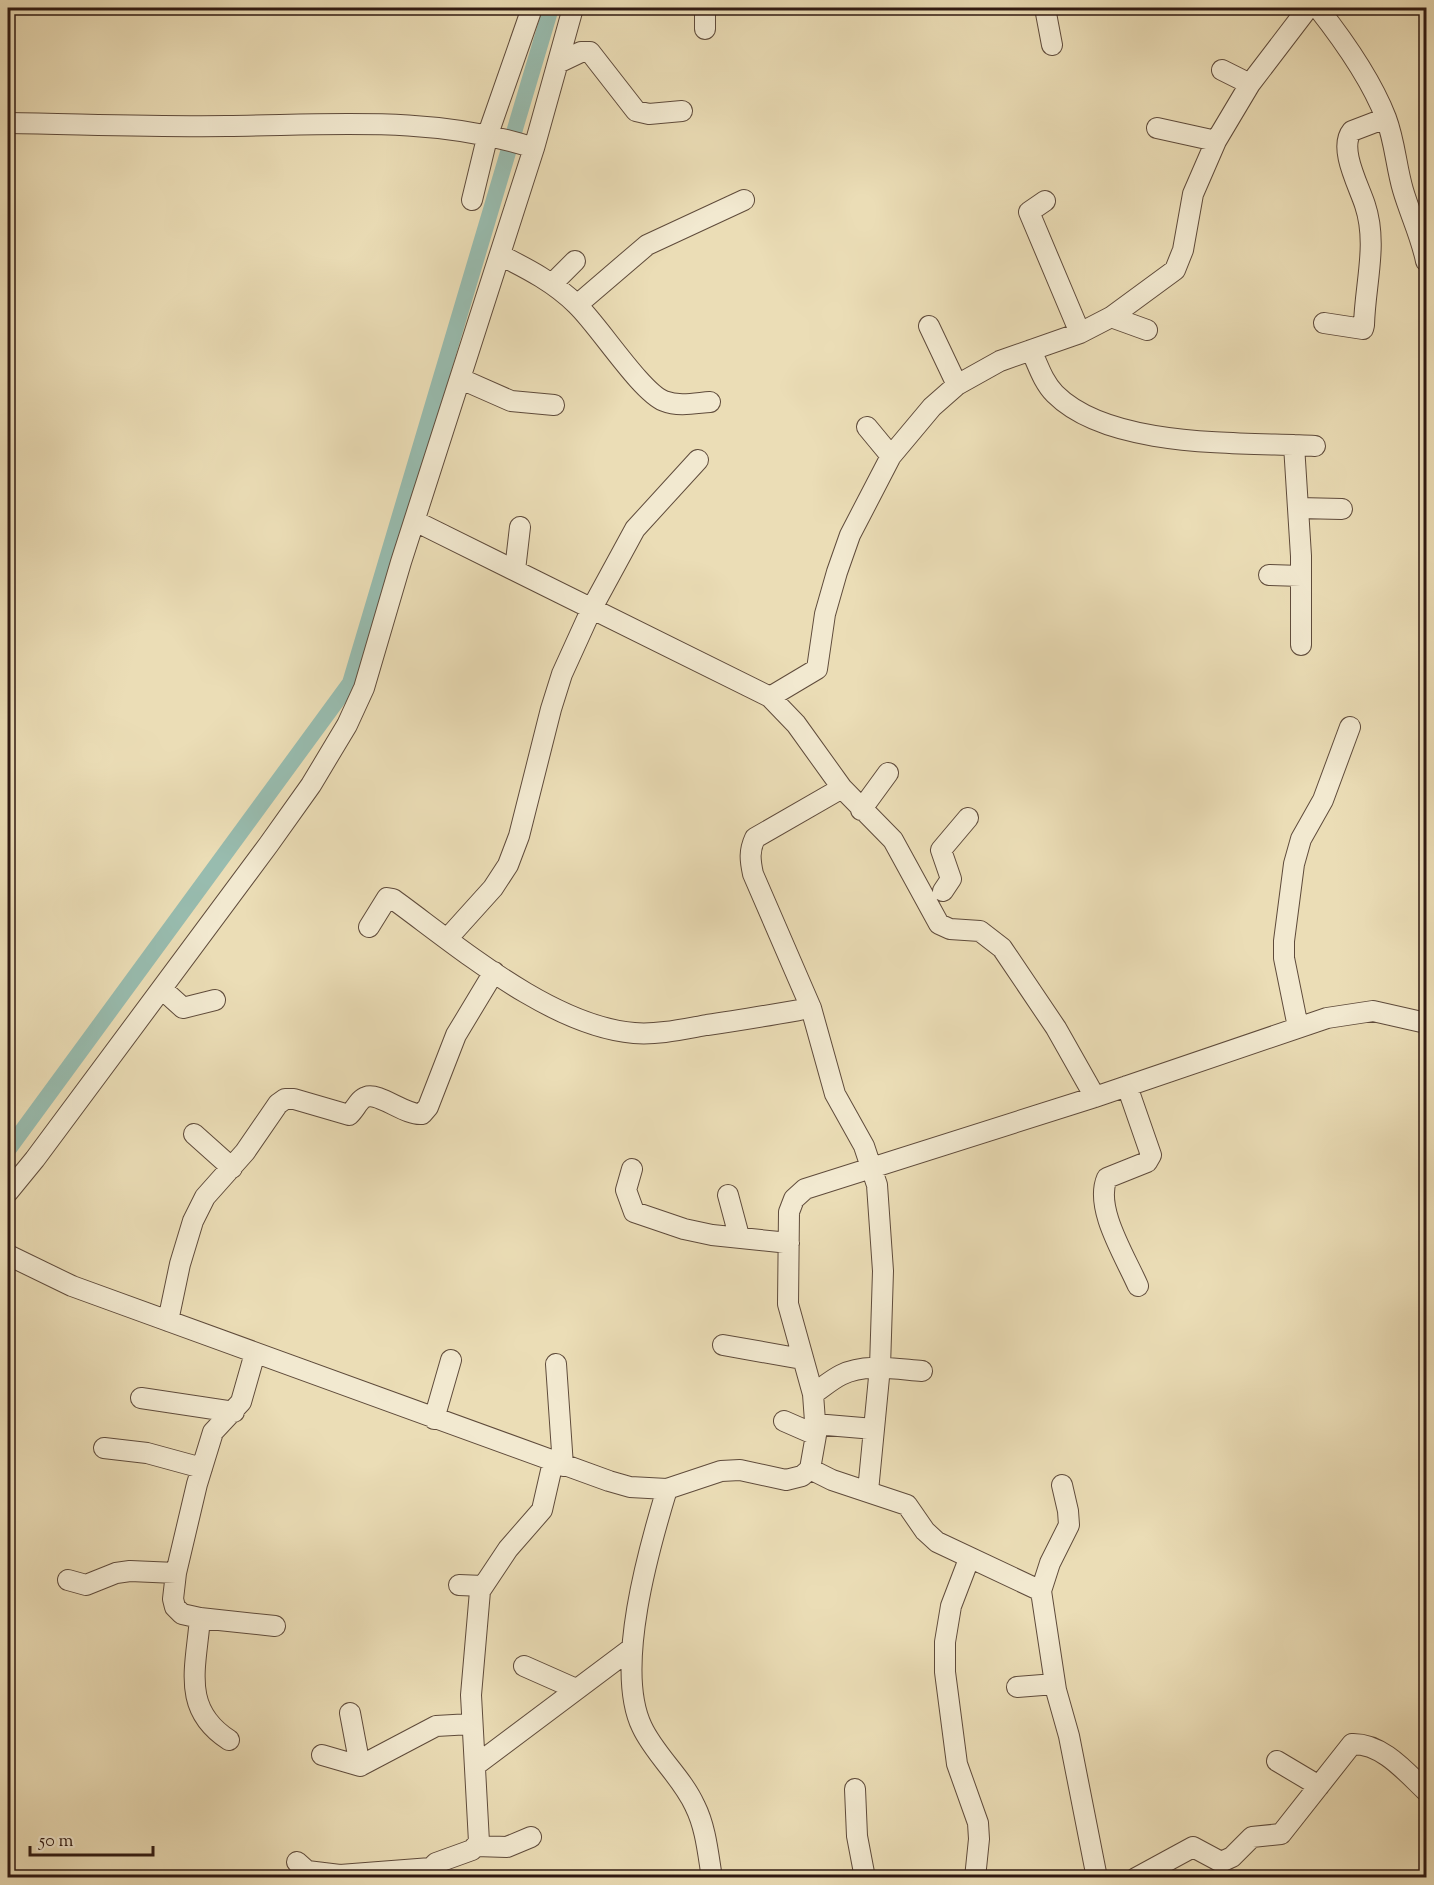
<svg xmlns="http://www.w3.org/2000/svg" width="1434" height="1885" font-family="'Sorts Mill Goudy',serif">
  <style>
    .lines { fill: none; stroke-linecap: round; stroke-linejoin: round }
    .canal { stroke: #98bcaf; stroke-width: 16 }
    .minor-casing { stroke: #5f4b3b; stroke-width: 22 }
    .minor { stroke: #f2e9d0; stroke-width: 20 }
  </style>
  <rect width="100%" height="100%" fill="#ebddb6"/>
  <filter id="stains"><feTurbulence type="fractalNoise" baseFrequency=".00333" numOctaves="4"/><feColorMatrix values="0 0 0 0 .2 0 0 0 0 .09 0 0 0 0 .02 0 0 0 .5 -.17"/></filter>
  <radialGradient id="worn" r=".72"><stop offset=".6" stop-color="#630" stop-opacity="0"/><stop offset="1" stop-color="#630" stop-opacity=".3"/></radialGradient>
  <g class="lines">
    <path class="canal" d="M8 1150 350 683 551 8"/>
    <defs>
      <path id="minor" d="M705 8V29
        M1045 8 1052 45
        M1318 8C1344 41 1371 79 1386 118 1395 142 1396 166 1403 190 1410 214 1421 236 1426 261
        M558 63 581 52H590L636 111 649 114 682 111
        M1222 70 1250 84
        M8 123C80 124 154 127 227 126 330 125 434 115 534 148
        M1157 128 1216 141
        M472 200 488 134 532 8
        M1045 201 1029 212 1080 333
        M500 255C528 269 555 283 577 305 599 326 641 392 664 401 679 407 696 403 710 402
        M552 284 575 261
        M577 305 647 245 744 200
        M1111 317 1147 330
        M1324 323 1363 329 1364 325C1365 284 1378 244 1365 205 1359 186 1338 148 1352 131L1386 118
        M929 326 957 385
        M1031 350C1038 365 1043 382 1055 394 1110 449 1241 442 1315 446
        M461 379 511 401 554 405
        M867 427 891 456
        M1294 445 1301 556V645
        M1299 508 1342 509
        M415 521 770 697 796 724 842 788 893 840 939 924 950 929 980 931 1002 948 1056 1028 1095 1097
        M515 570 520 527
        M1269 575 1301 576
        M770 697 817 669 825 614 837 572 850 535 891 456 932 407 957 385 1000 361 1080 333 1111 317 1175 270 1183 250 1193 194 1216 141 1250 84 1308 8
        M842 788 755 838C749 851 750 860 753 874L811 1008 835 1094 864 1146 877 1185 883 1271 880 1367 868 1491
        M861 810 888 773
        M943 891 951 879 941 850 968 818
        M369 927 387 898 393 899C459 947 551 1026 634 1033 658 1035 684 1029 707 1025 742 1020 776 1014 811 1008
        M447 939 493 888 508 865 519 836 551 709 562 674 592 608 635 529 698 460
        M162 989 183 1008 215 1000
        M1298 1027 1284 958V941L1294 864 1301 839 1323 800 1350 727
        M1127 1086 1151 1155 1147 1162 1107 1178C1094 1208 1125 1256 1138 1286
        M194 1134 232 1168
        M632 1169 626 1190 634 1212 684 1229 712 1235 789 1243
        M8 1192 35 1159 269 844 311 785 347 725 364 688 401 562 534 148 573 8
        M728 1195 739 1236
        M8 1255 72 1286 609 1481 630 1487 667 1489 721 1471 740 1470 786 1480 802 1476 810 1469 816 1435 813 1394 788 1304 789 1212 794 1199 805 1189 1095 1097 1327 1018 1373 1011 1426 1023
        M168 1321 180 1264 193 1221 205 1197 245 1152 278 1104 285 1099H294L349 1115C355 1110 359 1099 366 1097 379 1092 406 1116 422 1114L428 1107 456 1035 494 972
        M723 1345 802 1359
        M255 1353 241 1402 213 1432 197 1484 176 1573 173 1599 175 1607 182 1614 200 1618 275 1626
        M556 1364 563 1466
        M813 1394C822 1388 831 1380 841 1375 865 1363 896 1369 922 1371
        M141 1398 234 1412
        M434 1419 451 1360
        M784 1421 816 1435
        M815 1424 874 1429
        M104 1448 147 1453 202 1468
        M810 1469 832 1480 907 1505 925 1531 937 1542 1041 1591 1056 1690 1069 1736 1097 1878
        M667 1489C649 1548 614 1669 642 1727 655 1755 682 1777 695 1806 706 1828 708 1854 712 1878
        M969 1559 951 1606 945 1642V1672L957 1764 978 1823 979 1839 975 1878
        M68 1580 86 1585 116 1573 130 1571 176 1573
        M459 1585 483 1586
        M1041 1591 1050 1563 1069 1525 1068 1511 1062 1485
        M200 1618C196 1668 181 1709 229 1740
        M524 1666 576 1689
        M1017 1687 1055 1684
        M350 1713 360 1766
        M322 1755 360 1766 436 1726 471 1724
        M1277 1761 1319 1786
        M476 1765 632 1648
        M855 1789 857 1836 865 1878
        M476 1846 507 1847 531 1837
        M297 1862 307 1871 340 1875 431 1868
        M432 1878 431 1868 436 1863 472 1850 479 1842 471 1695 480 1591 508 1549 542 1510 553 1462
        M1136 1878 1193 1847 1221 1862 1232 1857 1252 1837 1281 1834 1352 1744C1382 1743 1406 1772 1426 1791"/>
    </defs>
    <use href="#minor" class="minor-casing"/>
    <use href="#minor" class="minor"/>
  </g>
  <rect width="1434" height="1885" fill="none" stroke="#ebddb6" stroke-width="30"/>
  <rect x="9" y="9" width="1416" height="1867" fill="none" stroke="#301a12" stroke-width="3"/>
  <rect x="15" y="15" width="1404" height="1855" fill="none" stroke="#301a12" stroke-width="1.5"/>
  <path d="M30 1846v9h123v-9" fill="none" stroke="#301a12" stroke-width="3"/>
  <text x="39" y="1846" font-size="18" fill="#301a12" stroke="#f2e9d0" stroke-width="4.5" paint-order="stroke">50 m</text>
  <rect width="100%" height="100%" filter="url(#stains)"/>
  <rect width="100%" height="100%" fill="url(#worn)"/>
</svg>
